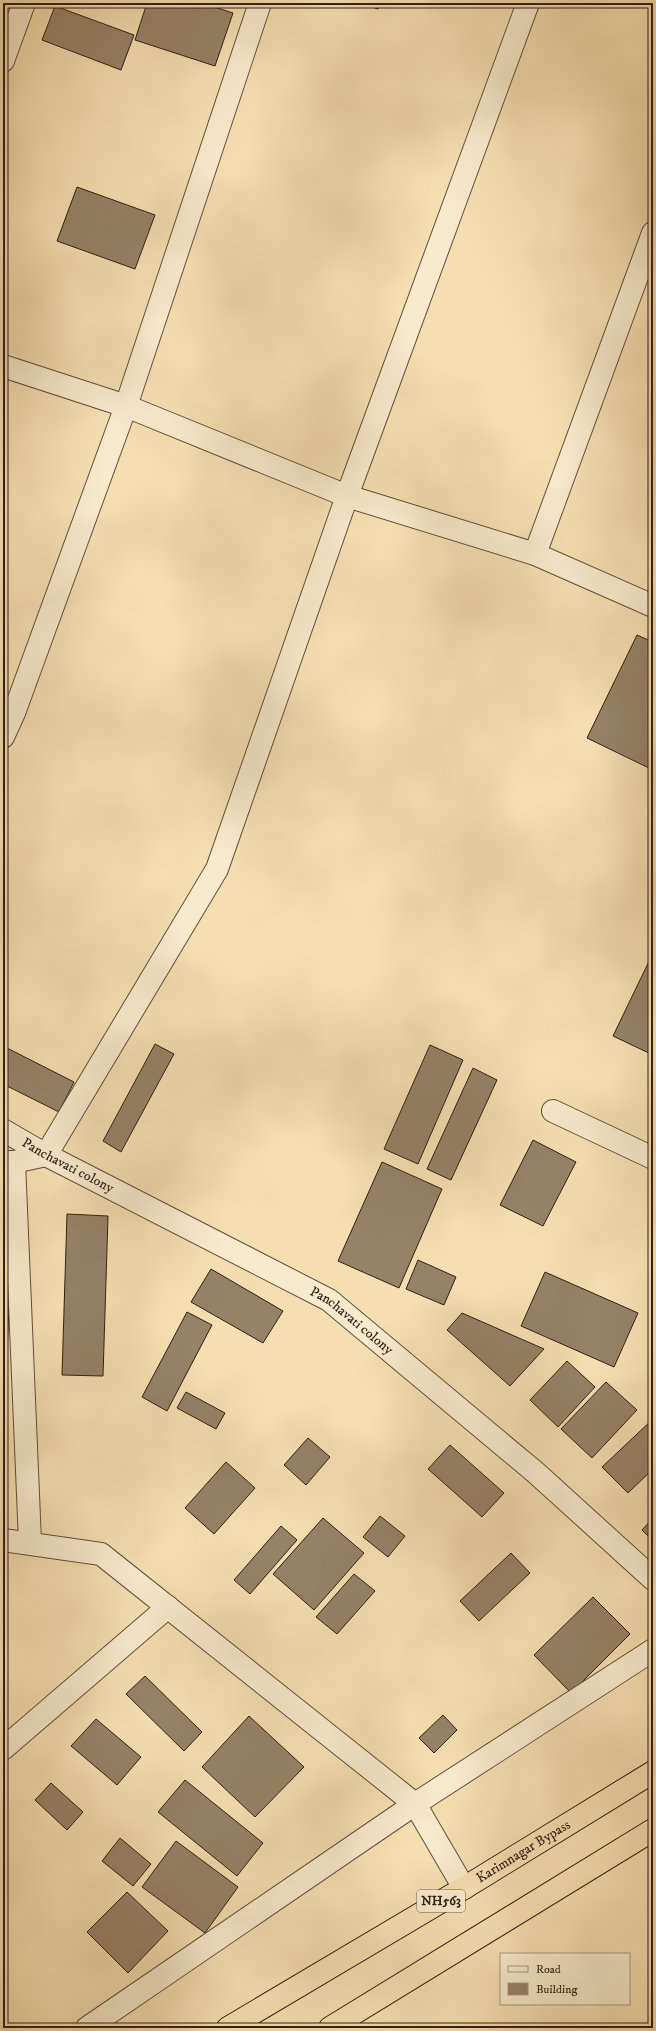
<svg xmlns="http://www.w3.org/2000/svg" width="656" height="2031" font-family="'IM FELL DW Pica',serif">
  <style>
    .building { fill: #968267; stroke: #301e16 }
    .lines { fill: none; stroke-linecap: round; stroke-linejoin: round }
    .minor-casing { stroke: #614e3d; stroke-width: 24 }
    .highway-casing { stroke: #301e16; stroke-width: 24 }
    .minor { stroke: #f8eacc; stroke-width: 22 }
    .highway { stroke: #f5dfb1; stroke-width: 22 }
    .labels { text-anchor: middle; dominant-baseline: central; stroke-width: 3; stroke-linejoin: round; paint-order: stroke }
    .shield { fill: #f8eacc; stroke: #6c5b4d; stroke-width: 1 }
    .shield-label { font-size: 13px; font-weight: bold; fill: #301e16 }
    .street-label { font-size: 14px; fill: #301e16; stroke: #f8eacc }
  </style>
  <rect width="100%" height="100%" fill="#f5dfb1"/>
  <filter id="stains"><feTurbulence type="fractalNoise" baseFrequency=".005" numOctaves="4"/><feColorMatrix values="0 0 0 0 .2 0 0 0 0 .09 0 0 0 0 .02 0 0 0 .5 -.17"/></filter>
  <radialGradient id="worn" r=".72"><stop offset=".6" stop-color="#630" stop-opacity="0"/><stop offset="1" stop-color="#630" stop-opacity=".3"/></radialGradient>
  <path class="building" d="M147 3H202L233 13 215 66 135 40Z
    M360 3H380L378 9Z
    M55 6 134 35 121 70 42 40Z
    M77 187 155 215 135 269 57 241Z
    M637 635 653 642V770L587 738Z
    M653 953V1055L613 1036Z
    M155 1044 174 1054 121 1152 103 1141Z
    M430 1045 463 1060 418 1164 384 1149Z
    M3 1046 74 1082 59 1112 3 1084Z
    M473 1068 497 1080 451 1180 427 1169Z
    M533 1140 576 1162 543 1226 500 1205Z
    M382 1162 442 1189 399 1288 338 1261Z
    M67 1214 108 1216 103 1376 62 1375Z
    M418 1260 456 1277 444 1305 406 1289Z
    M3 1263H10V1301H3Z
    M211 1269 283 1311 263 1343 191 1302Z
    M545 1272 638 1313 614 1367 521 1326Z
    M3 1307H9L7 1350H3Z
    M187 1312 212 1325 167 1411 142 1397Z
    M462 1313 544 1349 510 1386 447 1330Z
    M3 1358H5L3 1395Z
    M567 1361 595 1387 558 1427 530 1400Z
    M606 1382 637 1410 592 1458 561 1429Z
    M186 1392 225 1413 216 1429 177 1408Z
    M653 1419V1469L628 1493 602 1467Z
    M308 1438 330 1457 306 1485 284 1465Z
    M450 1445 504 1493 482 1517 428 1469Z
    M226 1462 255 1488 214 1534 185 1508Z
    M380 1516 405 1536 388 1557 363 1537Z
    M323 1518 364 1553 314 1610 273 1574Z
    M653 1518V1541L642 1530Z
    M281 1526 297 1540 250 1594 234 1580Z
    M511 1553 530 1573 479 1621 460 1601Z
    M354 1574 375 1591 337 1634 316 1617Z
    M593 1597 630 1634 571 1693 534 1655Z
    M145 1676 202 1732 184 1751 126 1694Z
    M443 1715 457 1730 434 1753 419 1738Z
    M249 1716 304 1767 255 1817 202 1767Z
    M96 1719 141 1757 117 1785 71 1746Z
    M185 1780 263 1843 237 1876 158 1812Z
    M51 1783 83 1812 67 1830 35 1800Z
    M120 1838 151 1864 133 1886 102 1861Z
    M176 1841 238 1887 205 1933 142 1887Z
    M127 1892 168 1931 128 1973 87 1932Z"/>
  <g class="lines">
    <defs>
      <g id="minor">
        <path d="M3 61 24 3"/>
        <path d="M3 366 126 406 347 496 535 554 653 606"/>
        <path d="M535 554 653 233"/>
        <path d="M3 737 14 713 126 406 260 3"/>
        <path d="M553 1111 653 1158"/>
        <path id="s1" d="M3 1130 46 1155 329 1300 535 1472 653 1579"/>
        <path d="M3 1162H14L46 1155 217 869 347 496 528 3"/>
        <path d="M14 1162 30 1542"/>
        <path d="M3 1540 101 1554 415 1804 464 1888"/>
        <path d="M3 1749 168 1607"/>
        <path d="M87 2028 415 1804 653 1650"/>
      </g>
      <g id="highway">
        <path id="s2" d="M228 2028 464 1888 653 1772"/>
        <path d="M330 2028 653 1830"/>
      </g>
    </defs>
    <use href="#minor" class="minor-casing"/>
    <use href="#highway" class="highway-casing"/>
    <use href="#minor" class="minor"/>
    <use href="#highway" class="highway"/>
  </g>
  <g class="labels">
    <rect class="shield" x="417" y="1890" width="48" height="22" rx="3"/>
    <g class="shield-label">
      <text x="441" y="1901">NH563</text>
    </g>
    <g class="street-label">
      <text stroke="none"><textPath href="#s1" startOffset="74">Panchavati colony</textPath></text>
      <text stroke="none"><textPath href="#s1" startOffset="398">Panchavati colony</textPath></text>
      <text stroke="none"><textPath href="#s2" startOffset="344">Karimnagar Bypass</textPath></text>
    </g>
  </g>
  <rect width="656" height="2031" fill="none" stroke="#f5dfb1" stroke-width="16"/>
  <rect x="4" y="4" width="648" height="2023" fill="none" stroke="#301e16" stroke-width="2"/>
  <rect x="8" y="8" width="640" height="2015" fill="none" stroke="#301e16"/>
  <rect x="500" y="1953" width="130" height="52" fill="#f8eacc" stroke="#a89883"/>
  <rect x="508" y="1966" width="20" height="6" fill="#f8eacc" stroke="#a89883"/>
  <text x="536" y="1973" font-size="12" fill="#301e16">Road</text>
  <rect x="508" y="1983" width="20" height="12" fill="#968267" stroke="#a89883"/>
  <text x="536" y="1993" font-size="12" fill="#301e16">Building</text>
  <rect width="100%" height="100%" filter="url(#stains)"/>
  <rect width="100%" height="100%" fill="url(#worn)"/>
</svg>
